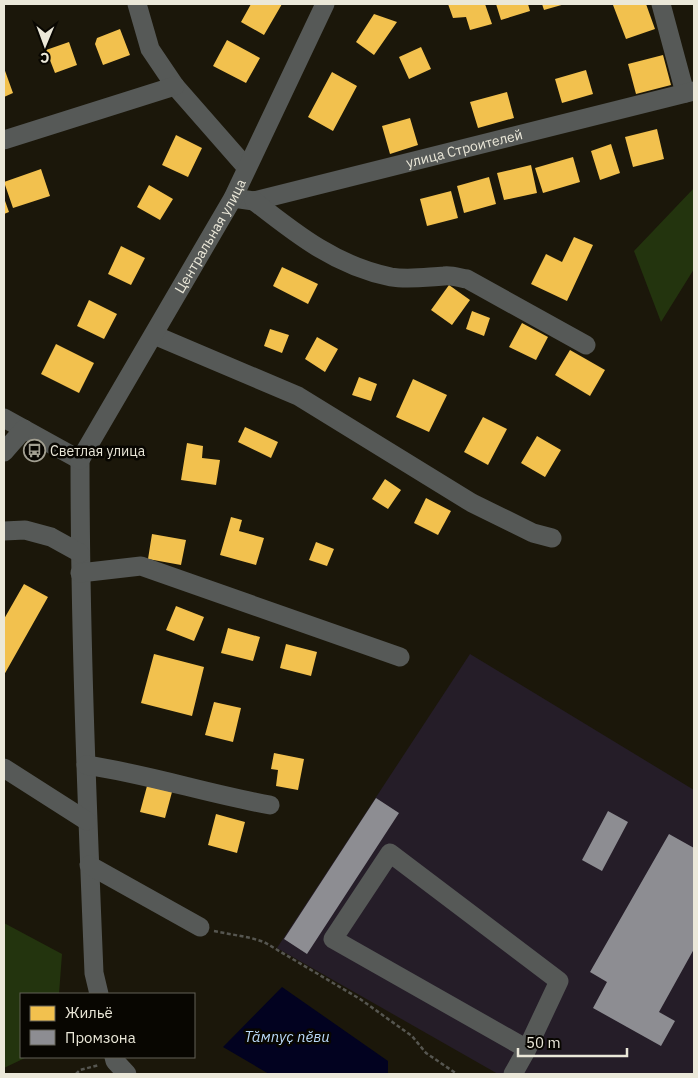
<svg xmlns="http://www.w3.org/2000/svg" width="698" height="1078" font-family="'IBM Plex Sans',sans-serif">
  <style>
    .industrial { fill: #251d28 }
    .green { fill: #23340e }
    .water { fill: #020220 }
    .homes { fill: #f2c14e }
    .industry { fill: #8d8d92 }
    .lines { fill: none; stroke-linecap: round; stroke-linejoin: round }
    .path { stroke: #565650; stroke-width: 2.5; stroke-dasharray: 4 2.5; stroke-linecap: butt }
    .minor { stroke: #565957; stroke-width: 19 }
    .labels { text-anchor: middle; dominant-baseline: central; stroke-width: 5; stroke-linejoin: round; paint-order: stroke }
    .street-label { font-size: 14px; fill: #ebe8d9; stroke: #080601 }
    .poi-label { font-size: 14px; fill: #ebe8d9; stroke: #080601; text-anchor: start }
    .water-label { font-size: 15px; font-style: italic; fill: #bbdafa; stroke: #080601 }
  </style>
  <rect width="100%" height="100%" fill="#1b170a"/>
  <path class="industrial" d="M470 654 694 790V1074H498L277 948Z"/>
  <path class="green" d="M694 188V269L661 322 634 251Z
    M4 923 62 954 59 994H21V1057H27L4 1068Z"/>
  <path class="water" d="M282 987 388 1061V1074H269L223 1047Z"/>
  <path class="homes" d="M251 4H282L264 35 241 22Z
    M448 4H485L492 24 470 30 466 17 453 18Z
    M496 4H528L530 11 501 20Z
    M542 4H565L544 10Z
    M616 4H646L655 29 626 39 613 5Z
    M374 14 397 22 374 55 356 42Z
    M120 29 130 55 103 65 95 44 97 38Z
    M227 40 260 58 246 83 213 66Z
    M69 42 77 65 55 73 46 50Z
    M421 47 431 69 409 79 399 57Z
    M663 55 671 85 636 94 628 64Z
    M4 68 13 93 4 97Z
    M586 70 593 94 562 103 555 79Z
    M332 72 357 86 333 131 308 117Z
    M507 92 514 118 478 128 470 102Z
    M410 118 418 145 390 154 382 126Z
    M657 129 664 159 633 167 625 137Z
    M176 135 202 148 188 177 162 165Z
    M611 144 620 173 600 180 591 151Z
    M573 157 580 182 543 193 535 168Z
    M531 165 537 193 504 200 497 173Z
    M41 169 50 196 13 208 4 182Z
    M489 177 496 204 464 213 457 186Z
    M149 185 173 199 160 220 137 207Z
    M451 191 458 218 427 226 420 199Z
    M4 198 9 212 4 214Z
    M574 237 593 245 567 301 531 284 546 254 562 262Z
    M121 246 145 258 131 285 108 274Z
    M282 267 318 284 308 304 273 286Z
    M449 285 470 300 452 325 431 310Z
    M89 300 117 314 104 339 77 326Z
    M472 311 490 318 484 336 466 329Z
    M522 323 548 337 536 360 509 347Z
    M270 329 289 335 282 353 264 346Z
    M317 337 338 349 325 372 305 359Z
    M56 344 94 363 79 393 41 374Z
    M570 350 605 370 590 396 555 375Z
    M359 377 377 384 371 401 352 395Z
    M413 379 447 395 429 432 396 417Z
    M483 417 507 429 488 465 464 452Z
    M245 427 278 442 271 458 238 442Z
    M537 436 561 450 545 477 521 463Z
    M187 443 203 446 202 458 220 460 216 485 181 480Z
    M385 479 401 490 388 509 372 499Z
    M426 498 451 511 438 535 414 523Z
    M231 517 242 520 239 531 264 538 256 565 220 555Z
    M152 534 186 540 181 565 148 559Z
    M316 542 334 549 327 566 309 560Z
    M24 584 48 597 4 675V619Z
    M176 606 204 617 194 641 166 630Z
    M228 628 260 637 253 661 221 653Z
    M286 644 317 652 311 676 280 668Z
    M154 654 204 667 192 716 141 703Z
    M214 702 241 708 233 742 205 735Z
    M274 753 304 759 298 790 276 786 278 770 271 769Z
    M147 786 172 792 165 818 140 812Z
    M216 814 245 822 237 853 208 845Z"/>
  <path class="industry" d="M376 798 399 813 307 954 284 939Z
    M608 811 628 822 602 871 582 860Z
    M669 834 694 848V949L659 1012 675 1021 661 1046 593 1008 607 982 590 972Z"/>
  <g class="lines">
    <path class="path" d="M214 931 251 938 264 942 360 999 412 1036 426 1053 457 1074
      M76 1074 80 1070 99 1065"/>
    <g class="minor">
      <path d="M137 4 150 49 175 86 246 167"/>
      <path d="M661 4 685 93"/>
      <path d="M4 140 175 86"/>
      <path id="s1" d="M233 198 254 201 694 91"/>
      <path d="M254 201C296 234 336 266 391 277 409 280 426 277 444 276 452 275 460 278 467 279L586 345"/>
      <path d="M154 335 298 396 472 503 533 533 552 538"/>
      <path d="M4 418 80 460"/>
      <path d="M4 452 24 429"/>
      <path d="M80 460C80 631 87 802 94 973L99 994"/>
      <path id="s2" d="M80 460 233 198 325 4"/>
      <path d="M4 531 25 530 51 537 80 553"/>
      <path d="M80 573 141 566 400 657"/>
      <path d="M86 765C148 774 208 794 270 805"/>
      <path d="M4 768 87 821"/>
      <path d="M89 865 200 927"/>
      <path d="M114 1057 115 1061 127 1074"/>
      <path d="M513 1074 527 1049 559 981 390 853 333 939 527 1049"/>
    </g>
  </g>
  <defs>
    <symbol id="bus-ring" viewBox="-11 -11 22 22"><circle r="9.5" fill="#080601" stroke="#a29f91" stroke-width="1.5"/><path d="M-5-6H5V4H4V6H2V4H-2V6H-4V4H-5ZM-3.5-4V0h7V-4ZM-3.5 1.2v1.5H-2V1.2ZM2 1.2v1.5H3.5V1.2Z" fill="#a29f91"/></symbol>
  </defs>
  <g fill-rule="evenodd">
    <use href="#bus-ring" x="22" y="438" width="25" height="25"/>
  </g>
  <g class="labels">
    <g class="street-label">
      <text stroke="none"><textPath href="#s1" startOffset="238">улица Строителей</textPath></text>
      <text stroke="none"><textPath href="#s2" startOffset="259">Центральная улица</textPath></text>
    </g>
    <g class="poi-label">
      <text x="50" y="451">Светлая улица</text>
    </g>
    <g class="water-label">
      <text x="287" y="1036">Тӑмпуҫ пӗви</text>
    </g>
  </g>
  <rect width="698" height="1078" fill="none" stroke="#ebe8d9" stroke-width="10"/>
  <rect x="20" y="993" width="175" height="65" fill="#080601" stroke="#636057"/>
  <rect x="30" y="1006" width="25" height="15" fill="#f2c14e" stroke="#636057"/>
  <text x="65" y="1018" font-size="15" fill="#ebe8d9">Жильё</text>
  <rect x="30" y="1030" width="25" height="15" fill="#8d8d92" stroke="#636057"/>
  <text x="65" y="1043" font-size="15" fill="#ebe8d9">Промзона</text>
  <g transform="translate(45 45) rotate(181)" stroke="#080601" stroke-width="4" paint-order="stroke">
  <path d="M0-4L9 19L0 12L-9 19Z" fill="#ebe8d9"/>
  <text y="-8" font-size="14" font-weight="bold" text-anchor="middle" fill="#ebe8d9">С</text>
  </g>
  <path d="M518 1048v8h109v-8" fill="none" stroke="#ebe8d9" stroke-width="2.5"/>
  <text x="526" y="1048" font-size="15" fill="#ebe8d9" stroke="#080601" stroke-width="4" paint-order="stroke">50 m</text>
</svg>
